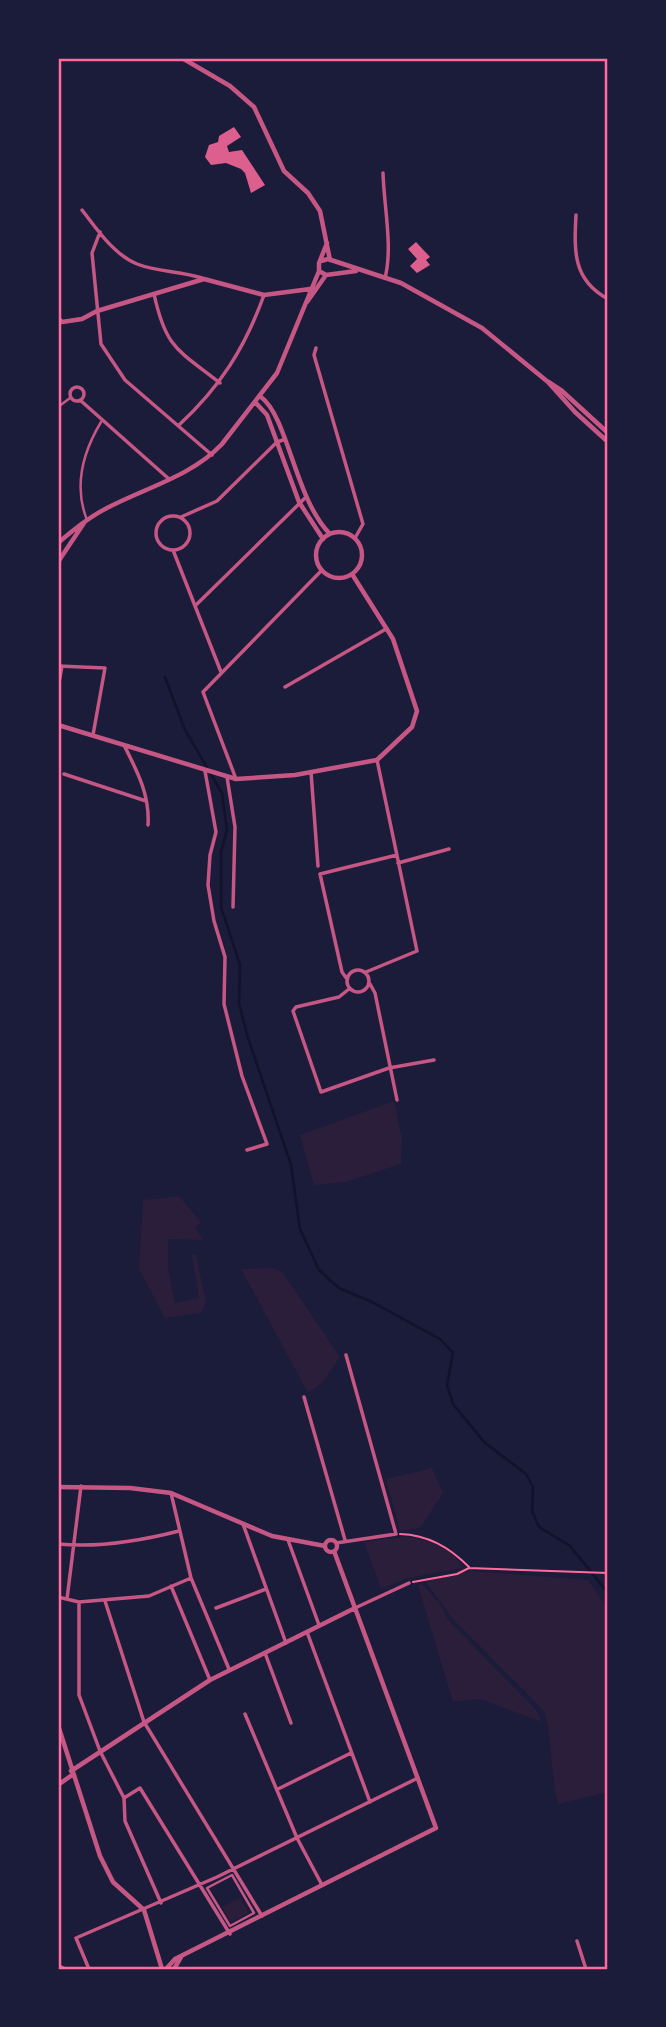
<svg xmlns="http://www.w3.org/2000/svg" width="666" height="2027" font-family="Rubik,sans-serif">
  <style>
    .green { fill: #2a1e3b }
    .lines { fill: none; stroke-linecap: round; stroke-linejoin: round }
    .stream { stroke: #12122b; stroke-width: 2.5 }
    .building { fill: #dd5f8e }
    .path { stroke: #ff6b9d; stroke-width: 2 }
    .pedestrian { stroke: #c65784; stroke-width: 2.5 }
    .minor { stroke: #c65784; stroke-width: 3.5 }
    .tertiary { stroke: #c65784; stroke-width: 4.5 }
    .neatline { fill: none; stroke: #ff6b9d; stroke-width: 2.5 }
  </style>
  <rect width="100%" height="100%" fill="#1b1b3a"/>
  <path class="green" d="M394 1101 402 1138 401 1164 346 1182 314 1185 300 1135Z
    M179 1196 201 1222 195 1228 204 1240 168 1239V1267L175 1303 199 1298 192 1255H196L206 1302 201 1313 165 1318 139 1269 143 1200Z
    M272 1268 283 1273 340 1357 322 1383 308 1393 241 1269Z
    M432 1468 443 1493 420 1528 400 1531 386 1479Z
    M403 1537C423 1537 454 1548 463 1568L408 1578 381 1589 364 1542Z
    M471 1571 588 1580 608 1609V1792L558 1804C550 1773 553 1742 544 1711L453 1619 425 1581Z
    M422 1584 440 1604 448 1620 536 1710 542 1722 480 1699 453 1702 418 1585Z
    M240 1898 249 1913 231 1922 222 1907Z"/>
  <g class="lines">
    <path class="stream" d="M165 677 185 730 222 793 227 830 221 852V907L240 965 239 1003 248 1038 291 1165 300 1229 319 1270 339 1288 372 1302 440 1339 453 1353 447 1385 453 1404 484 1442 526 1474 533 1487 532 1511 539 1527 570 1546 608 1593"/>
  </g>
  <path class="building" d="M234 127 241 137 227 146 229 152 242 150 265 185 251 193 245 173 241 169 226 163 211 165 205 157 209 145 218 142 219 136Z
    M416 242 430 257 426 260 430 265 417 273 410 266 417 259 408 249Z"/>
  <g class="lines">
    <path class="path" d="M400 1534C428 1535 449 1547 469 1567
      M413 1582 457 1574 469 1568 608 1573"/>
    <path class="pedestrian" d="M58 407 70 398
      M87 520C73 485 83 452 101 422
      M232 1875 254 1913 230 1926 207 1888Z"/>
    <path class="minor" d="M383 173C384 207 393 247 385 278
      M82 210C97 229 113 254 137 264 157 272 181 271 202 278
      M576 215C574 252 573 280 608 299
      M100 232 92 253 101 344 125 380 212 455
      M154 294C166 349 178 350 220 383
      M316 348 314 355 363 524 355 538
      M70 394a7 7 0 1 1 14 0a7 7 0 1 1-14 0Z
      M80 400 169 479
      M179 425C220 387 245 348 264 295
      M156 533a17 17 0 1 1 34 0a17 17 0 1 1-34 0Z
      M181 517 217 501 277 442 283 440
      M173 550 221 672
      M196 605 305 498
      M58 666 105 668 93 735
      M285 687 386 629
      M58 688 62 666
      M124 745C137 771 150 795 148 825
      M205 771 216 832 210 855 208 885 214 921 225 957 224 1004 242 1076 267 1144 247 1150
      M311 772 318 866
      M64 774 146 801
      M227 777 235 827 233 907
      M236 779 203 692 322 570
      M398 863 449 849
      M347 981a11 11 0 1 1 22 0a11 11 0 1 1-22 0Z
      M366 972 417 951 377 760
      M347 979 342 972 320 874 397 855
      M370 984 375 993 397 1100
      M349 989 339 997 296 1007 293 1011 321 1092 389 1068 434 1060
      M304 1397 345 1540
      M171 1493 191 1578 229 1669
      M243 1524 286 1643
      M288 1540 319 1625
      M336 1543 396 1534 346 1355
      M58 1544C98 1548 140 1541 179 1531
      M171 1586 210 1680
      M58 1597 79 1602 149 1596 191 1578
      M67 1599 81 1486
      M105 1601 144 1722 262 1916
      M79 1602V1695L100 1751 124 1798 125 1821 161 1903
      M216 1608 266 1589
      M355 1608 409 1583
      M307 1632 370 1802
      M265 1653 291 1723
      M245 1714 297 1838 322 1885
      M278 1789 351 1753
      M124 1798 140 1788 230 1934
      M577 1941 586 1969
      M89 1969 76 1938 217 1877 418 1778"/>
    <path class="tertiary" d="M182 58 230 86 254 107 284 171 308 193 320 211 330 260
      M321 261 328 259 401 283 482 328 548 382 575 412 608 442
      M319 271 326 275 356 271
      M307 302 326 275
      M58 318 62 322 82 319 97 311 204 279 264 295 310 289
      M549 382 561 390 608 433
      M261 397C288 417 295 499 330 534
      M256 403 267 415 299 502 323 539
      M316 555a23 23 0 1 1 46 0a23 23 0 1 1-46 0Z
      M58 543C73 530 89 517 107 508 145 488 192 476 222 444L277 373 319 271V263L327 243
      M58 562 84 523
      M58 725 236 779 295 775 377 760 412 727 417 711 393 639 352 574
      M58 1487 130 1488 171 1493 272 1536 325 1546
      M325 1546a6 6 0 1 1 12 0a6 6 0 1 1-12 0Z
      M58 1725 100 1856 113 1882 144 1910 162 1969
      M71 1771 210 1680 355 1608
      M58 1785 72 1775
      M58 1966 64 1969
      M166 1969 175 1959 436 1828 334 1551
      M174 1969 181 1957"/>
  </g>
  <rect width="666" height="2027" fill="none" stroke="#1b1b3a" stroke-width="119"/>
  <rect x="60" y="60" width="546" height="1908" class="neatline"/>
</svg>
